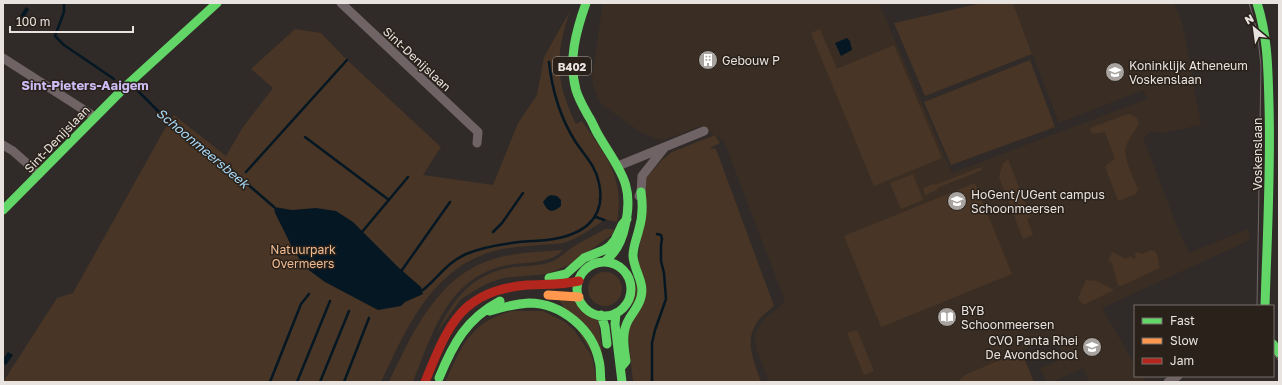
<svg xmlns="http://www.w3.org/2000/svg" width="1282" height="385" font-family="'Golos Text',sans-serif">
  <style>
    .built { fill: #3a2e24 }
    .green { fill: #483525 }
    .water { fill: #041723 }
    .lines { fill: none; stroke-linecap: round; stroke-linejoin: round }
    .stream { stroke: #041723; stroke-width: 2.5 }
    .street { stroke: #706365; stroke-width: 9 }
    .fast { stroke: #63d668; stroke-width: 9 }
    .slow { stroke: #ff974d; stroke-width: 9 }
    .jam { stroke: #b3261e; stroke-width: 9 }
    .tram { stroke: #706768; stroke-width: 1 }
    .labels { text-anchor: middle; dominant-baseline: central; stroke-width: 3; stroke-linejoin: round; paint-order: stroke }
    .shield { fill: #29211a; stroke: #afa9a4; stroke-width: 1 }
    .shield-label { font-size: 11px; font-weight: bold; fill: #e9e3df }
    .street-label { font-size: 12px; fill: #e9e3df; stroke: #29211a }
    .poi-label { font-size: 12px; fill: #e9e3df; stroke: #29211a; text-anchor: start }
    .park-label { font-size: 12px; fill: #f0bb92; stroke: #29211a }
    .neighbourhood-label { font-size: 13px; font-weight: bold; fill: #cbbcf4; stroke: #29211a }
    .water-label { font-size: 13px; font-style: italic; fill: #a8d9f7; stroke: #29211a }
  </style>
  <rect width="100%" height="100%" fill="#302b28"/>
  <path class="built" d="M603 3H879L952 173 1147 99 1143 90 1059 123 1013 3H1174L1182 22 1201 125 1162 133 1151 131 1143 138 1178 229 1189 253 1248 229 1250 240 1102 308 1135 365V376H1142L1146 382H1090L1083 368 1053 382H1047L1040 368 1064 358 1055 336 1022 351 1034 382H769L756 348 755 338 757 329 765 318 778 308 785 301 724 141 701 126 675 136 660 140 642 133 604 106 599 101 593 85 592 78Z"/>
  <path class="green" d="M982 3H1013L1032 54 925 96 894 23Z
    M570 11C555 55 555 82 576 124L582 121C606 156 625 177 617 222L605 219C596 226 577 239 566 242 562 244 556 244 551 244 537 245 523 246 509 248 437 258 408 324 381 382H3L57 298 73 293 163 132 174 115 226 156 243 127 273 88 251 69 295 29 321 33 347 60 441 147 423 175 493 185 518 123 537 95 544 57Z
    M820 29 837 69 894 45 942 158 874 186 811 33Z
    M1030 60 1055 127 951 165 924 102Z
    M1128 114C1134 115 1137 117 1139 123 1135 131 1129 138 1126 146 1122 156 1134 179 1138 189L1136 194 1118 201 1105 166 1115 159 1105 132 1092 134 1090 128Z
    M715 135 720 143 710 148 716 149 774 306C768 311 760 317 756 324 744 342 755 364 761 382H633L628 334 638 265 646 178 663 159 672 152Z
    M1008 159 1031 217 1027 219 1033 235 1023 239 999 177 1002 165Z
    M981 167 982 170 937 188V190L925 195 923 188 934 184 935 185Z
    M913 174 923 200 901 209 890 183Z
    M975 183 1012 274 881 327 844 236Z
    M605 229H610L614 230 613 234 571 264 547 274 503 278 486 284 474 291 461 299 437 332C455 297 472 274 513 267 526 266 541 266 553 261 560 258 564 253 570 249 581 241 594 236 605 229Z
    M563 250C552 263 530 262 514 264 449 273 434 330 413 382H389C413 332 438 274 497 258 518 252 541 252 563 250Z
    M1151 250 1156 252 1159 262 1158 263 1160 268 1121 286 1118 285 1112 263 1108 261 1112 252 1126 259 1131 256 1133 259 1136 257 1134 254 1138 252 1142 254Z
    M588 289a17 17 0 1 1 34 0a17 17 0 1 1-34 0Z
    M1086 280 1097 281 1114 290 1083 305 1078 298Z
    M558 298 576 300C581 310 588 316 598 318L605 375Z
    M512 311H543L565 322 574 330 592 356 597 382H445C462 346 470 322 512 311Z
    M857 330 874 371 864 375 847 333Z
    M1021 351 1034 382H958L965 375Z"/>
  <path class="water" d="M26 7 29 9 22 22 18 19Z
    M847 38 850 41 852 50 841 56 835 43Z
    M551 195 557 196 561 200V206C553 213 548 213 543 202L547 197Z
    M274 207 292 210 316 208 336 211 353 222 398 267 421 287 423 294 405 302 401 306 378 310 325 282 306 268 294 251 275 213Z
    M8 352 13 355 6 365 3 363V359Z"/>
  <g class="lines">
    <path class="stream" d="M64 3V12L55 36 64 45 114 79
      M134 87 171 124 193 143 216 157 274 207
      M305 137 389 200
      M246 172 347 60
      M596 217 604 220
      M362 232 408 177
      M493 232 502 223 523 193
      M402 270 450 202
      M423 290C438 278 446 263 466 254 483 247 502 244 519 242 528 241 538 241 547 240 580 236 607 221 599 183 596 166 584 155 575 141 560 117 552 90 549 62
      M270 382 301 304 309 294
      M297 382 330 301
      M320 382 349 311
      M344 382 369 318
      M652 382V343L655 330 666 299 664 273 661 261V245L662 239 661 235 657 234"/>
    <path class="street" d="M341 3 478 132 477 143
      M3 58 95 117
      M3 145 13 151 39 174
      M618 166 704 131
      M639 196 641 192 642 176 665 147
      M1168 382 1178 376"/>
    <path class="fast" d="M586 3C576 31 568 60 576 90 579 100 584 108 589 117 593 123 595 130 599 136 619 170 635 184 625 226 622 241 616 253 604 262
      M1257 3C1268 37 1268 70 1269 105 1271 172 1267 239 1265 306
      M3 210 126 86 217 3
      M577 289a27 27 0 1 1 54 0a27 27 0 1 1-54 0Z
      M549 278 566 274 584 258 604 250 610 246 615 240 622 225 627 219
      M490 311C503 307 515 304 529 303 561 303 593 329 599 361 601 367 600 375 601 382
      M616 313 615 324 622 382
      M601 315 605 327 607 344
      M1273 344 1279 353
      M621 367 626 361C624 347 621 332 629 319 633 312 639 306 641 297 645 282 634 271 633 256 633 246 637 238 639 229 643 216 643 205 641 192
      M439 378C453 344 466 319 500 301"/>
    <path class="slow" d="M548 295 579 297"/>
    <path class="jam" d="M425 382C448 326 460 291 527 285 545 284 562 285 579 281"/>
    <path class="tram" d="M1249 3 1257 31 1261 65 1257 306
      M1273 353 1279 361"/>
  </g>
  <defs>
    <symbol id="building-disc" viewBox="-11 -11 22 22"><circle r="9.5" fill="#a8a39f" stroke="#29211a"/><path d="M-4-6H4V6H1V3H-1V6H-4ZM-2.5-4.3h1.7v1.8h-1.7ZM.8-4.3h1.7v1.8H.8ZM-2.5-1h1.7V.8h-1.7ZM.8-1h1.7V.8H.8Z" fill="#fff"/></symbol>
    <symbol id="school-disc" viewBox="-11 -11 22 22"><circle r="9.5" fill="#a8a39f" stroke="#29211a"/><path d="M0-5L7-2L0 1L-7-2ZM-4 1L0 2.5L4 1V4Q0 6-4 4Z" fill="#fff"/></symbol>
    <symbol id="university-disc" viewBox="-11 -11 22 22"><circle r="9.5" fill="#a8a39f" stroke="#29211a"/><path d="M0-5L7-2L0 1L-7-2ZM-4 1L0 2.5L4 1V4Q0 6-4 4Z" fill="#fff"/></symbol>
    <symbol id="library-disc" viewBox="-11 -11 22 22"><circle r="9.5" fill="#a8a39f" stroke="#29211a"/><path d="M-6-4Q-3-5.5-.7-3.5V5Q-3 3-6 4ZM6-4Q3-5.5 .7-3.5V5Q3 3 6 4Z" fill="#fff"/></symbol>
  </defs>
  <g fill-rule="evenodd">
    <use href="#building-disc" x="697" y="49" width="22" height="22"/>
    <use href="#school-disc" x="1104" y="61" width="22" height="22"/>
    <use href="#university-disc" x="946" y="190" width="22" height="22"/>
    <use href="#library-disc" x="936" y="306" width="22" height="22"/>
    <use href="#school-disc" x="1081" y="336" width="22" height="22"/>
  </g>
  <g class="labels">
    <rect class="shield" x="553" y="57" width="38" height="18" rx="3"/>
    <g class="shield-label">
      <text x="572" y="66">B402</text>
    </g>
    <g class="street-label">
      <text transform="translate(417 59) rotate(43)">Sint-Denijslaan</text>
      <text transform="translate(57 139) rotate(-46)">Sint-Denijslaan</text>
      <text transform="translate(1257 154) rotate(-90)">Voskenslaan</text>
    </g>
    <g class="poi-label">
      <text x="722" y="60">Gebouw P</text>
      <text x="1129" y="65">Koninklijk Atheneum<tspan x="1129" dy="14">Voskenslaan</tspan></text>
      <text x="971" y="194">HoGent/UGent campus<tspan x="971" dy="14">Schoonmeersen</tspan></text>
      <text x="961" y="310">BYB<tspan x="961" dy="14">Schoonmeersen</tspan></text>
      <text x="1078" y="340" text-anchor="end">CVO Panta Rhei<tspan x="1078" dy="14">De Avondschool</tspan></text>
    </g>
    <g class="park-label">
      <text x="303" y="249">Natuurpark<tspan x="303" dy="14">Overmeers</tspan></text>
    </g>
    <g class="neighbourhood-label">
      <text x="85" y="85">Sint-Pieters-Aaigem</text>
    </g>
    <g class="water-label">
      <text transform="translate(203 148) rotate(40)">Schoonmeersbeek</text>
    </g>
  </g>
  <rect width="1282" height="385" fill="none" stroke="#e9e3df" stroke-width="8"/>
  <rect x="1134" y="305" width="140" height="72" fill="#29211a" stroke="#766f69"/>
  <rect x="1142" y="318" width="20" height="6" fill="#63d668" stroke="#766f69"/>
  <text x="1170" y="325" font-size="12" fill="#e9e3df">Fast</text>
  <rect x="1142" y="338" width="20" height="6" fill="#ff974d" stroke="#766f69"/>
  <text x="1170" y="345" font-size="12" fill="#e9e3df">Slow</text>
  <rect x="1142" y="358" width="20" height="6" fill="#b3261e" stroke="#766f69"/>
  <text x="1170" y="365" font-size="12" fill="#e9e3df">Jam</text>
  <g transform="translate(1254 28) rotate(331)" stroke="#29211a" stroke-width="3" paint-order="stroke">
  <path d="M0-3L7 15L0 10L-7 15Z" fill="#e9e3df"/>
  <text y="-6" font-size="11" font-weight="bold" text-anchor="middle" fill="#e9e3df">N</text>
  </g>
  <path d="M10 26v6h123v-6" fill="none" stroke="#e9e3df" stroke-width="2"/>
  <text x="16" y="26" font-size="12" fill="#e9e3df" stroke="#29211a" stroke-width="3" paint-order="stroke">100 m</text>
</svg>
